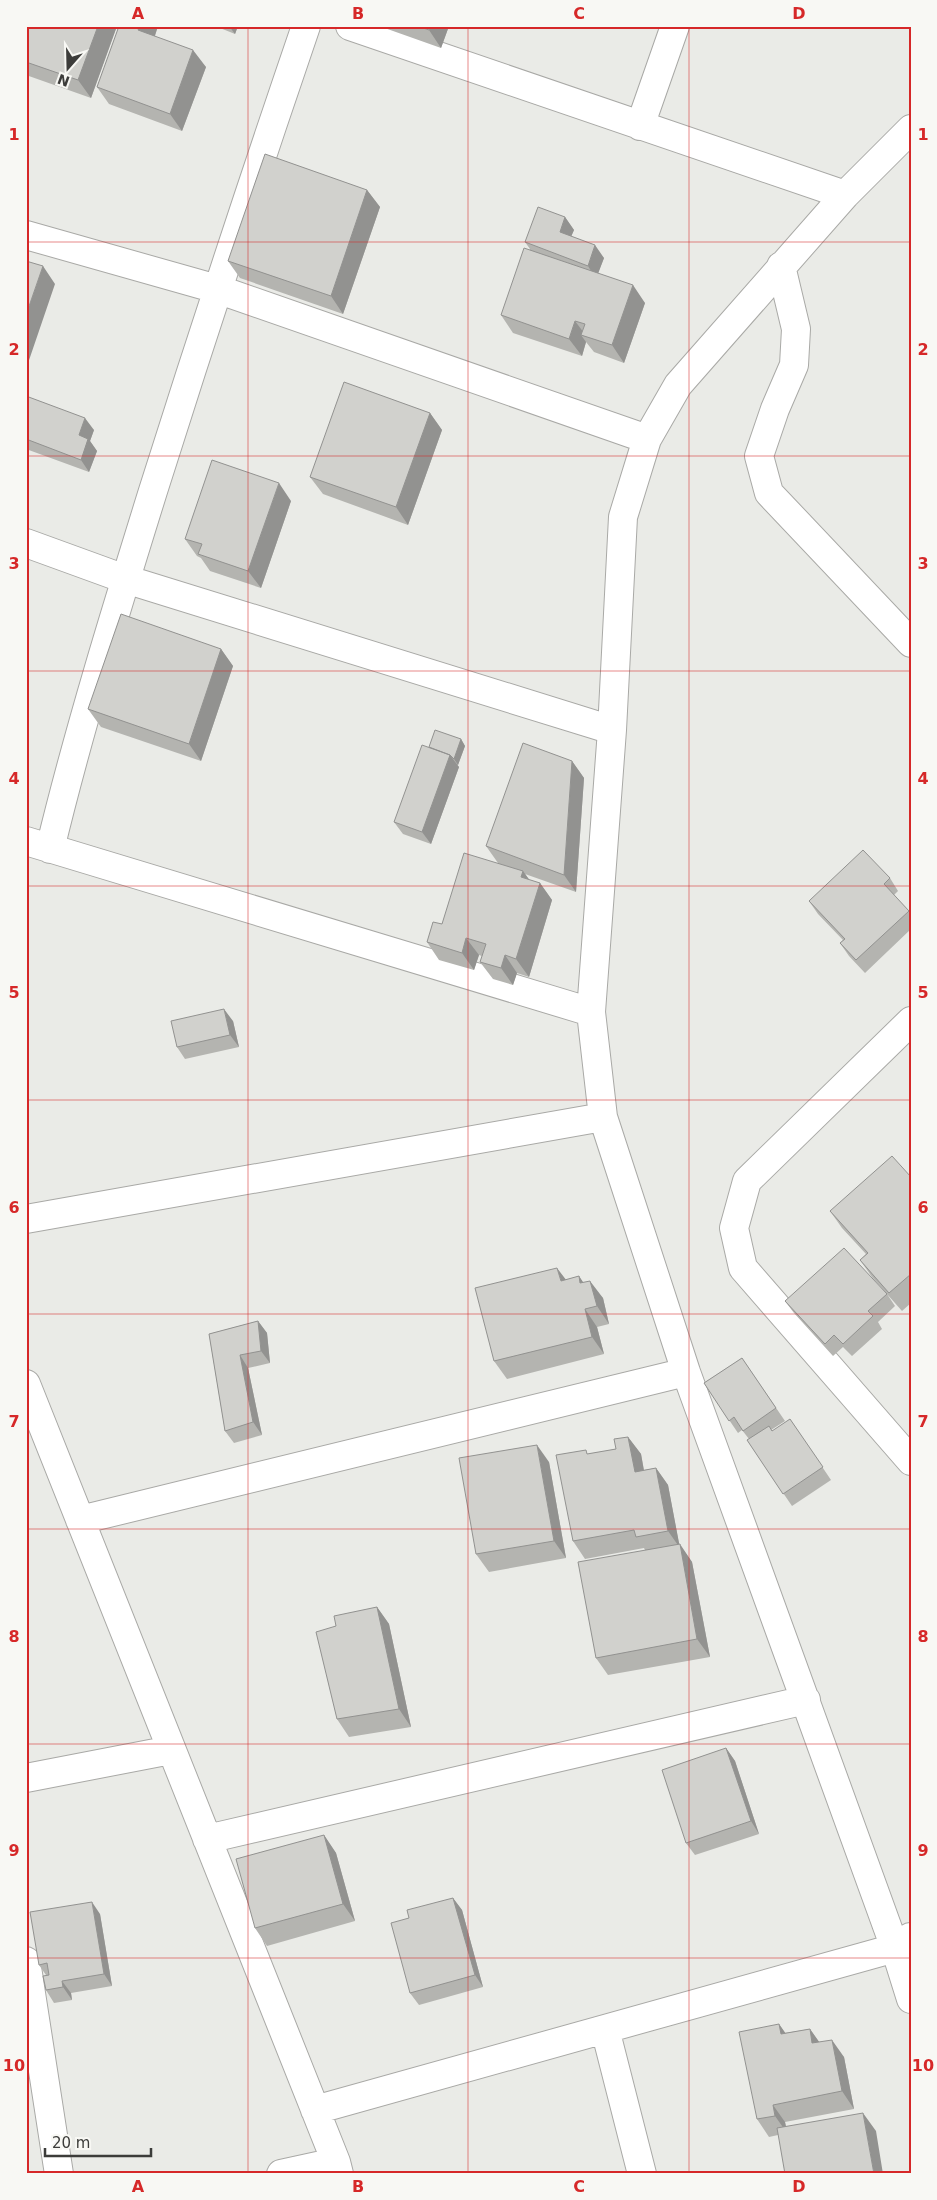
<svg xmlns="http://www.w3.org/2000/svg" width="937" height="2200" font-family="'DejaVu Sans',sans-serif">
  <style>
    .lines { fill: none; stroke-linecap: round; stroke-linejoin: round }
    .street-casing { stroke: #a9a9a6; stroke-width: 30 }
    .street { stroke: #fff; stroke-width: 28 }
    .wall { fill: #b4b4b0 }
    .shaded-wall { fill: #929290 }
    .building { fill: #d1d1cd; stroke: #929290 }
    .grid { fill: none; stroke: #d62828; stroke-width: 1; stroke-opacity: 0.55 }
    .neatline { fill: none; stroke: #d62828; stroke-width: 2 }
    .grid-label { font-size: 16px; text-anchor: middle; font-weight: bold; fill: #d62828 }
  </style>
  <rect width="100%" height="100%" fill="#eaebe7"/>
  <g class="lines">
    <defs>
      <path id="street" d="M350 26 845 195
        M640 126 675 26
        M911 129 845 195 678 385 647 439 623 517 612 730 591 1012 603 1117 686 1372 895 1948 911 1999
        M26 235 217 289 647 439
        M781 266 796 329 794 365 775 409 759 456 769 493 911 643
        M26 543 125 579 612 730
        M26 841 591 1012
        M50 849C79 729 116 610 153 491 202 336 253 181 306 26
        M911 1021 747 1181 734 1228 743 1268 911 1461
        M26 1219 603 1117
        M26 1384 336 2162 339 2174
        M80 1520 686 1372
        M26 1778 171 1750
        M207 1839 806 1700
        M26 1961 59 2174
        M605 2029 642 2174
        M315 2110 895 1948 910 1937
        M281 2174 336 2162"/>
    </defs>
    <use href="#street" class="street-casing"/>
    <use href="#street" class="street"/>
  </g>
  <path class="wall" d="M26 26H117L91 98 26 75Z
    M119 26H158L155 36 206 67 182 131 109 104 97 87Z
    M215 26H238L235 34Z
    M379 26H449L441 48Z
    M367 190 380 207 343 314 240 278 228 261Z
    M565 217 574 230 571 236 604 258 598 273 645 303 624 363 594 352 586 342 582 356 513 333 501 315 530 249 525 242Z
    M26 396 94 430 90 441 97 451 89 472 26 449Z
    M430 413 442 430 408 525 323 494 310 477Z
    M291 501 261 588 210 571 201 558 197 556 185 539Z
    M221 649 233 666 201 761 101 727 88 709Z
    M461 739 465 746 458 765H457L459 767 431 844 403 834 394 822 429 747Z
    M572 761 584 778 576 892 525 874 529 880 540 883 552 900 529 977 517 973 513 985 493 979 480 962 482 956 479 955 474 970 439 960 427 942 442 924 498 863 486 846Z
    M890 878 898 891 894 895 911 914V929L865 973 849 956 840 943 843 940 818 914 809 901Z
    M233 1021 239 1047 185 1059 177 1047Z
    M911 1177V1303L902 1311 872 1277 860 1260 866 1254 842 1228 830 1211Z
    M579 1276 583 1283 603 1298 609 1324 597 1327 604 1354 507 1379 494 1361 566 1280Z
    M887 1294 895 1306 878 1322 882 1329 852 1356 843 1347 833 1356 794 1313 785 1301Z
    M258 1321 267 1333 270 1363 248 1368 262 1435 234 1443 225 1431 209 1334Z
    M742 1358 785 1421 771 1430 773 1431 790 1419 831 1480 792 1506 747 1440 749 1439 742 1430 738 1433 704 1383Z
    M628 1437 641 1454 644 1470 656 1468 668 1485 679 1544 692 1562 710 1657 608 1675 596 1658 645 1550 644 1548 585 1559 573 1541 589 1454 616 1449Z
    M549 1462 566 1558 489 1572 476 1554Z
    M377 1607 389 1624 411 1727 349 1737 337 1719 336 1626Z
    M726 1748 735 1761 759 1834 695 1855 686 1843Z
    M324 1835 336 1853 355 1921 267 1946 255 1928Z
    M453 1898 462 1910 483 1987 419 2005 410 1993 409 1918Z
    M100 1914 112 1986 71 1993 72 2000 54 2003 46 1990V1975L39 1965Z
    M779 2024 785 2033 810 2029 819 2042 844 2057 854 2109 785 2122 786 2126 876 2131 778 2135 769 2137 757 2119Z"/>
  <path class="shaded-wall" d="M98 26H117L91 98 78 80Z
    M140 26H158L151 47 138 30Z
    M229 26H238L235 34Z
    M430 26H449L441 48 429 30Z
    M193 50 206 67 182 131 170 114Z
    M367 190 380 207 343 314 331 296Z
    M565 217 574 230 568 244 560 232Z
    M595 245 604 258 596 279 588 266Z
    M43 266 55 284 26 369V315Z
    M633 285 645 303 624 363 612 345Z
    M575 321 587 337 581 335 586 342 582 356 569 339Z
    M430 413 442 430 408 525 396 507Z
    M85 418 94 430 90 441 97 451 89 472 81 460 79 435Z
    M279 483 291 501 261 588 248 571Z
    M221 649 233 666 201 761 189 744Z
    M461 739 465 746 458 765 454 759Z
    M450 755 459 767 431 844 422 832Z
    M572 761 584 778 576 892 564 875Z
    M523 871 536 889 521 877Z
    M540 883 552 900 529 977 516 959Z
    M466 938 479 955 474 970 462 953Z
    M505 955 517 973 513 985 501 968Z
    M224 1009 233 1021 239 1047 230 1035Z
    M557 1268 570 1285 561 1281Z
    M579 1276 591 1294 580 1283Z
    M590 1281 603 1298 609 1324 597 1306Z
    M585 1309 597 1327 604 1354 592 1337Z
    M258 1321 267 1333 270 1363 261 1351Z
    M240 1355 248 1368 262 1435 253 1422Z
    M628 1437 641 1454 647 1489 635 1472Z
    M537 1445 549 1462 566 1558 554 1541Z
    M656 1468 668 1485 680 1548 668 1531Z
    M680 1544 692 1562 710 1657 697 1639Z
    M377 1607 389 1624 411 1727 399 1709Z
    M726 1748 735 1761 759 1834 751 1821Z
    M324 1835 336 1853 355 1921 343 1904Z
    M453 1898 462 1910 483 1987 475 1975Z
    M92 1902 100 1914 112 1986 104 1974Z
    M62 1981 71 1993 72 2000 63 1987Z
    M779 2024 791 2041 781 2034Z
    M810 2029 822 2046 812 2043Z
    M832 2040 844 2057 854 2109 842 2091Z
    M773 2105 785 2122 787 2133 775 2116Z
    M863 2113 876 2131 883 2174H874Z"/>
  <path class="building" d="M26 26H98L78 80 26 62Z
    M119 26H140L138 30 193 50 170 114 97 87Z
    M418 26H430L429 30Z
    M265 154 367 190 331 296 228 261Z
    M538 207 565 217 560 232 595 245 588 266 525 242Z
    M524 248 633 285 612 345 581 335 585 324 575 321 569 339 501 315Z
    M26 261 43 266 26 315Z
    M344 382 430 413 396 507 310 477Z
    M26 396 85 418 79 435 88 439 81 460 26 439Z
    M212 460 279 483 248 571 198 554 202 544 185 539Z
    M121 614 221 649 189 744 88 709Z
    M435 730 461 739 454 759 450 755 429 747Z
    M523 743 572 761 564 875 486 846Z
    M422 745 450 755 422 832 394 822Z
    M863 850 890 878 884 884 909 911 856 960 840 943 845 939 809 901Z
    M464 853 523 871 521 877 540 883 516 959 505 955 501 968 480 962 486 944 466 938 462 953 427 942 433 922 442 924Z
    M224 1009 230 1035 177 1047 171 1021Z
    M892 1156 911 1177V1274L889 1293 860 1260 868 1253 830 1211Z
    M844 1248 887 1294 868 1311 873 1316 843 1344 834 1335 825 1344 785 1301Z
    M557 1268 561 1281 579 1276 580 1283 590 1281 597 1306 585 1309 592 1337 494 1361 475 1288Z
    M258 1321 261 1351 240 1355 253 1422 225 1431 209 1334Z
    M742 1358 776 1408 743 1431 734 1417 729 1421 704 1383Z
    M790 1419 823 1467 783 1494 747 1440 769 1426 772 1431Z
    M628 1437 635 1472 656 1468 668 1531 636 1537 634 1530 573 1541 556 1455 586 1450 587 1454 616 1449 614 1439Z
    M537 1445 554 1541 476 1554 459 1458Z
    M680 1544 697 1639 596 1658 578 1562Z
    M377 1607 399 1709 337 1719 316 1632 336 1626 334 1616Z
    M726 1748 751 1821 686 1843 662 1770Z
    M324 1835 343 1904 255 1928 236 1859Z
    M453 1898 475 1975 410 1993 391 1923 409 1918 407 1910Z
    M92 1902 104 1974 62 1981 63 1987 46 1990 43 1976 49 1975 47 1963 39 1965 30 1912Z
    M779 2024 781 2034 810 2029 812 2043 832 2040 842 2091 773 2105 775 2116 757 2119 739 2032Z
    M863 2113 874 2174H785L777 2128Z"/>
  <path class="grid" d="M248 26V2174M468 26V2174M689 26V2174M26 242H911M26 456H911M26 671H911M26 886H911M26 1100H911M26 1314H911M26 1529H911M26 1744H911M26 1958H911"/>
  <rect width="937" height="2200" fill="none" stroke="#f8f8f4" stroke-width="55"/>
  <g transform="translate(68 68) rotate(200)" stroke="#f8f8f4" stroke-width="4" paint-order="stroke">
  <path d="M0-4L9 19L0 12L-9 19Z" fill="#3c3c3a"/>
  <text y="-8" font-size="14" font-weight="bold" text-anchor="middle" fill="#3c3c3a">N</text>
  </g>
  <path d="M45 2148v8h106v-8" fill="none" stroke="#3c3c3a" stroke-width="2.5"/>
  <text x="52" y="2148" font-size="15" fill="#3c3c3a" stroke="#f8f8f4" stroke-width="4" paint-order="stroke">20 m</text>
  <rect x="28" y="28" width="882" height="2144" class="neatline"/>
  <g class="grid-label">
    <text x="138" y="19">A</text>
    <text x="358" y="19">B</text>
    <text x="579" y="19">C</text>
    <text x="799" y="19">D</text>
    <text x="14" y="140">1</text>
    <text x="923" y="140">1</text>
    <text x="14" y="355">2</text>
    <text x="923" y="355">2</text>
    <text x="14" y="569">3</text>
    <text x="923" y="569">3</text>
    <text x="14" y="784">4</text>
    <text x="923" y="784">4</text>
    <text x="14" y="998">5</text>
    <text x="923" y="998">5</text>
    <text x="14" y="1213">6</text>
    <text x="923" y="1213">6</text>
    <text x="14" y="1427">7</text>
    <text x="923" y="1427">7</text>
    <text x="14" y="1642">8</text>
    <text x="923" y="1642">8</text>
    <text x="14" y="1856">9</text>
    <text x="923" y="1856">9</text>
    <text x="14" y="2071">10</text>
    <text x="923" y="2071">10</text>
    <text x="138" y="2192">A</text>
    <text x="358" y="2192">B</text>
    <text x="579" y="2192">C</text>
    <text x="799" y="2192">D</text>
  </g>
</svg>
